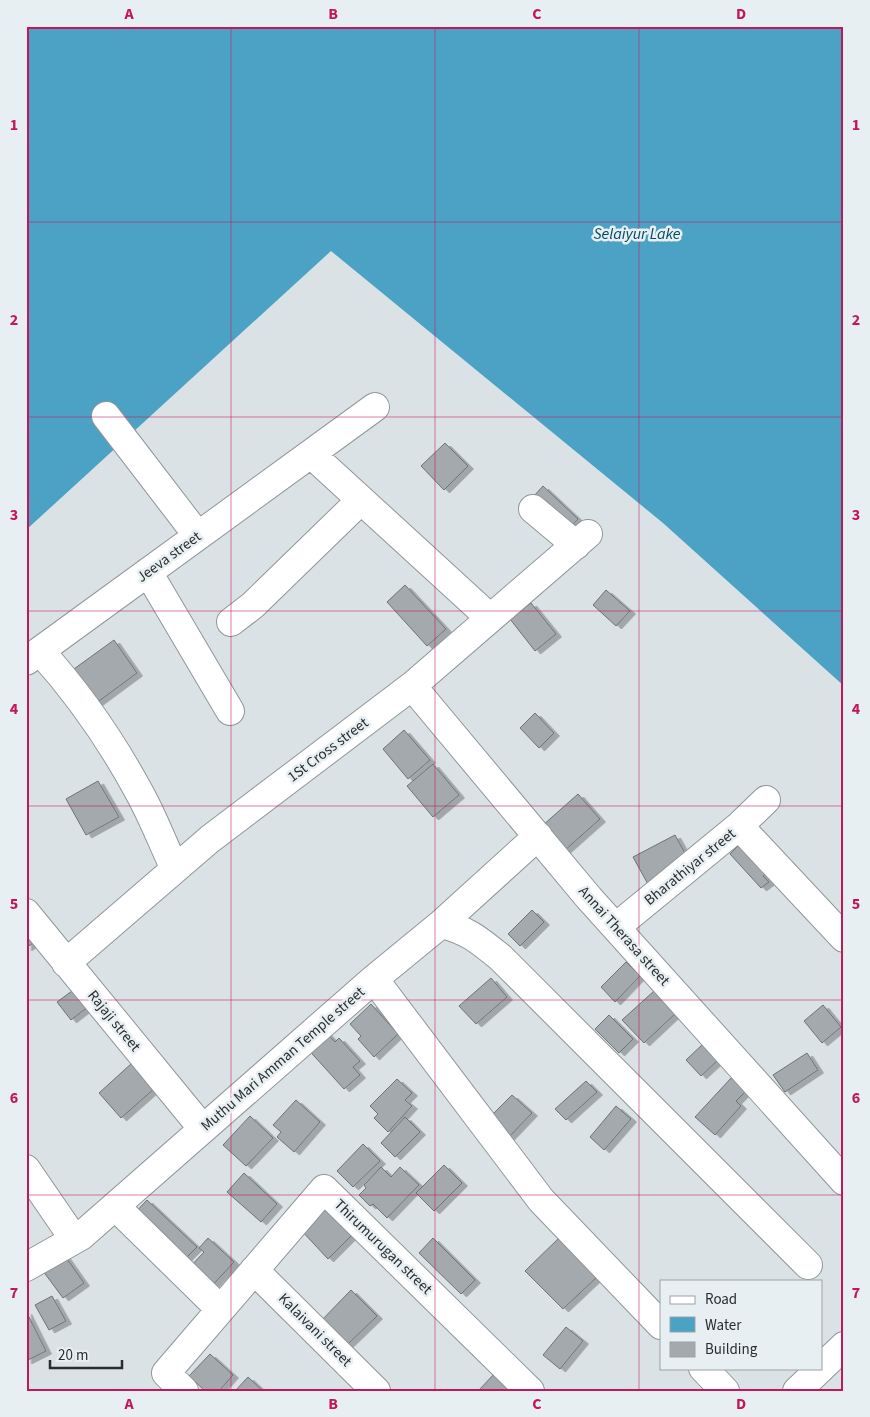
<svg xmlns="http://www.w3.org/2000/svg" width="870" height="1417" font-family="'Source Sans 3',sans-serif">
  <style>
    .water { fill: #4ca2c4 }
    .building { fill: #a3a9ac; stroke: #6d7376; filter: url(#shadow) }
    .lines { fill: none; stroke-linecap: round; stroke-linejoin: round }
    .street-casing { stroke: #909699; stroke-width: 30 }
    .street { stroke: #fff; stroke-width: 28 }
    .grid { fill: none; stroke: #c2185b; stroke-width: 1; stroke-opacity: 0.55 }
    .labels { text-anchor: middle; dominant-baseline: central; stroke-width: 5; stroke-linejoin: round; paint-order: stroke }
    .street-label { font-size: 15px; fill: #2a2d2e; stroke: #e8eff2 }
    .water-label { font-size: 16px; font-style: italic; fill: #004b63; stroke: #e8eff2 }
    .neatline { fill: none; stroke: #c2185b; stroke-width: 2 }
    .grid-label { font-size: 16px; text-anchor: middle; font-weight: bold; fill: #c2185b }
  </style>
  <defs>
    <filter id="shadow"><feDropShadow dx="5.5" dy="3" stdDeviation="0" flood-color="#0004"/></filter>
  </defs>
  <rect width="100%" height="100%" fill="#dbe2e5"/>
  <path class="water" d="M26 26H844V686L663 523 331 251 26 530Z"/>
  <path class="building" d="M445 443 468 466 444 490 421 466Z
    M543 486 578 519 568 530 533 497Z
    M405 585 446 629 427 646 387 602Z
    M606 590 630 611 616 626 593 605Z
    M531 603 556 634 535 651 510 619Z
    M114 640 137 673 91 707 67 674Z
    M535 713 554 733 539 748 520 728Z
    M404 730 430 760 408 779 383 749Z
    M433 764 459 795 433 817 407 786Z
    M98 781 119 817 86 835 66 799Z
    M578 794 600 819 564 851 542 826Z
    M675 835 691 864 649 886 633 857Z
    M742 842 769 871 763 876 769 882 761 888 730 854Z
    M532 910 544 922 520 946 508 934Z
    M26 927 36 941 26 948Z
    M626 962 640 976 615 1002 601 987Z
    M491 978 507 997 476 1024 459 1006Z
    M76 988 89 1006 71 1020 57 1002Z
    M654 991 676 1013 644 1043 622 1020Z
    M371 1004 398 1034 374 1057 358 1039 361 1036 350 1024Z
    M823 1005 841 1027 822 1043 804 1021Z
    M609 1015 633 1039 619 1053 595 1029Z
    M323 1029 335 1042 339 1038 360 1061 353 1067 360 1075 344 1089 305 1046Z
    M704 1043 719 1059 701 1076 686 1060Z
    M807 1053 818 1070 785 1092 773 1075Z
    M132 1063 155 1088 121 1118 99 1093Z
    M732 1077 746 1091 736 1101 741 1106 715 1135 695 1117Z
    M397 1079 412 1093 405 1100 412 1106 388 1132 374 1118 378 1114 370 1106Z
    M586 1081 597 1092 566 1120 555 1109Z
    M512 1095 532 1113 509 1137 489 1118Z
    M296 1100 320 1122 294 1152 277 1137 281 1132 273 1125Z
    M616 1106 631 1119 604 1150 590 1137Z
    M250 1116 273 1138 246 1166 223 1145Z
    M405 1117 420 1132 395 1157 381 1143Z
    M363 1144 380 1161 353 1187 337 1171Z
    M444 1165 462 1183 434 1211 416 1193Z
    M381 1167 391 1177 400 1167 419 1185 387 1218 373 1204 370 1206 359 1195 366 1188 364 1185Z
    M244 1173 277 1204 261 1222 227 1192Z
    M147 1200 197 1247 178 1266 129 1219Z
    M327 1203 355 1232 328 1259 300 1229Z
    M560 1237 598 1276 563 1309 525 1271Z
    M208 1238 234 1262 210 1288 188 1269 204 1252 199 1248Z
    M433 1238 475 1280 461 1294 419 1253Z
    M65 1256 84 1283 63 1298 43 1271Z
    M351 1290 377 1316 345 1347 320 1322Z
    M52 1296 66 1321 49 1330 35 1305Z
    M26 1311 46 1351 26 1361Z
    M566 1327 583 1341 560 1369 543 1355Z
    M210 1354 233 1375 219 1391H205L189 1376Z
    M496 1372 516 1391H478Z
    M248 1377 263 1391H235Z"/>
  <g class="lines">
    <defs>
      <path id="street" d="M106 416 198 536
        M311 454 489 617
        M533 509 576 545
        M148 572 230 711
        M231 622 253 605 361 500
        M40 651C78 693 112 742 139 792 153 817 163 844 175 869
        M26 661 375 407
        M412 686 589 898 844 1181
        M739 826 766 800
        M26 913 203 1129
        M441 924 538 836
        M616 927 739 826 844 938
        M66 963 210 839 412 686 588 534
        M374 979 441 924C468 930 480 941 501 958L808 1265
        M26 1169 74 1239
        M115 1206 220 1309
        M26 1267 81 1236 374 979 541 1200 661 1325
        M254 1270 376 1391
        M703 1368 725 1391
        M821 1368 844 1346
        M184 1391 166 1373 324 1189 530 1391
        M797 1391 821 1368"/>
    </defs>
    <use href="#street" class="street-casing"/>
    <use href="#street" class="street"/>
  </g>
  <path class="grid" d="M231 26V1391M435 26V1391M639 26V1391M26 222H844M26 417H844M26 611H844M26 806H844M26 1000H844M26 1195H844"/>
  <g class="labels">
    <g class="street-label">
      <text transform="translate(169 557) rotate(-36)">Jeeva street</text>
      <text transform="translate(328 750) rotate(-37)">1St Cross street</text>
      <text transform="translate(690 867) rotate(-39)">Bharathiyar street</text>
      <text transform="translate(624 936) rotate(48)">Annai Therasa street</text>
      <text transform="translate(114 1021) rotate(51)">Rajaji street</text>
      <text transform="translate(283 1059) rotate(-41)">Muthu Mari Amman Temple street</text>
      <text transform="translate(383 1247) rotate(44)">Thirumurugan street</text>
      <text transform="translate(315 1330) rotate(45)">Kalaivani street</text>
    </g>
    <g class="water-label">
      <text x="637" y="234">Selaiyur Lake</text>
    </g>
  </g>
  <rect width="870" height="1417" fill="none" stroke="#e8eff2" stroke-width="55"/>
  <rect x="660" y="1280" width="162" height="90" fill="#e8eff2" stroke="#9ca1a4"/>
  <rect x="670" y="1296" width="25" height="8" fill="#ffffff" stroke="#9ca1a4"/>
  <text x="705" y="1304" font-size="15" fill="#2a2d2e">Road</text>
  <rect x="670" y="1317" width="25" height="15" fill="#4ca2c4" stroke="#9ca1a4"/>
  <text x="705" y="1330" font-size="15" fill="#2a2d2e">Water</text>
  <rect x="670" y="1342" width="25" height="15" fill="#a3a9ac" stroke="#9ca1a4"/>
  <text x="705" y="1354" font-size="15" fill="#2a2d2e">Building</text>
  <path d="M50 1360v8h72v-8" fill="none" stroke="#2a2d2e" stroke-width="2.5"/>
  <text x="58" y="1360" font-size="15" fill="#2a2d2e" stroke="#e8eff2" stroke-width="4" paint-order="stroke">20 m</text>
  <rect x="28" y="28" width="814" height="1362" class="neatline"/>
  <g class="grid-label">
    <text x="129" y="19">A</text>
    <text x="333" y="19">B</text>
    <text x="537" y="19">C</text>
    <text x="741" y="19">D</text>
    <text x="14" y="130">1</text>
    <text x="856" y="130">1</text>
    <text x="14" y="325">2</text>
    <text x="856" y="325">2</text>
    <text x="14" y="520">3</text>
    <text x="856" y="520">3</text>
    <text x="14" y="714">4</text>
    <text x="856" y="714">4</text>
    <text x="14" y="909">5</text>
    <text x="856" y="909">5</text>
    <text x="14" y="1103">6</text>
    <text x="856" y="1103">6</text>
    <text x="14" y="1298">7</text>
    <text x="856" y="1298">7</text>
    <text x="129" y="1409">A</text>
    <text x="333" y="1409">B</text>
    <text x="537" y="1409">C</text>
    <text x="741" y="1409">D</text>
  </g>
</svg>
